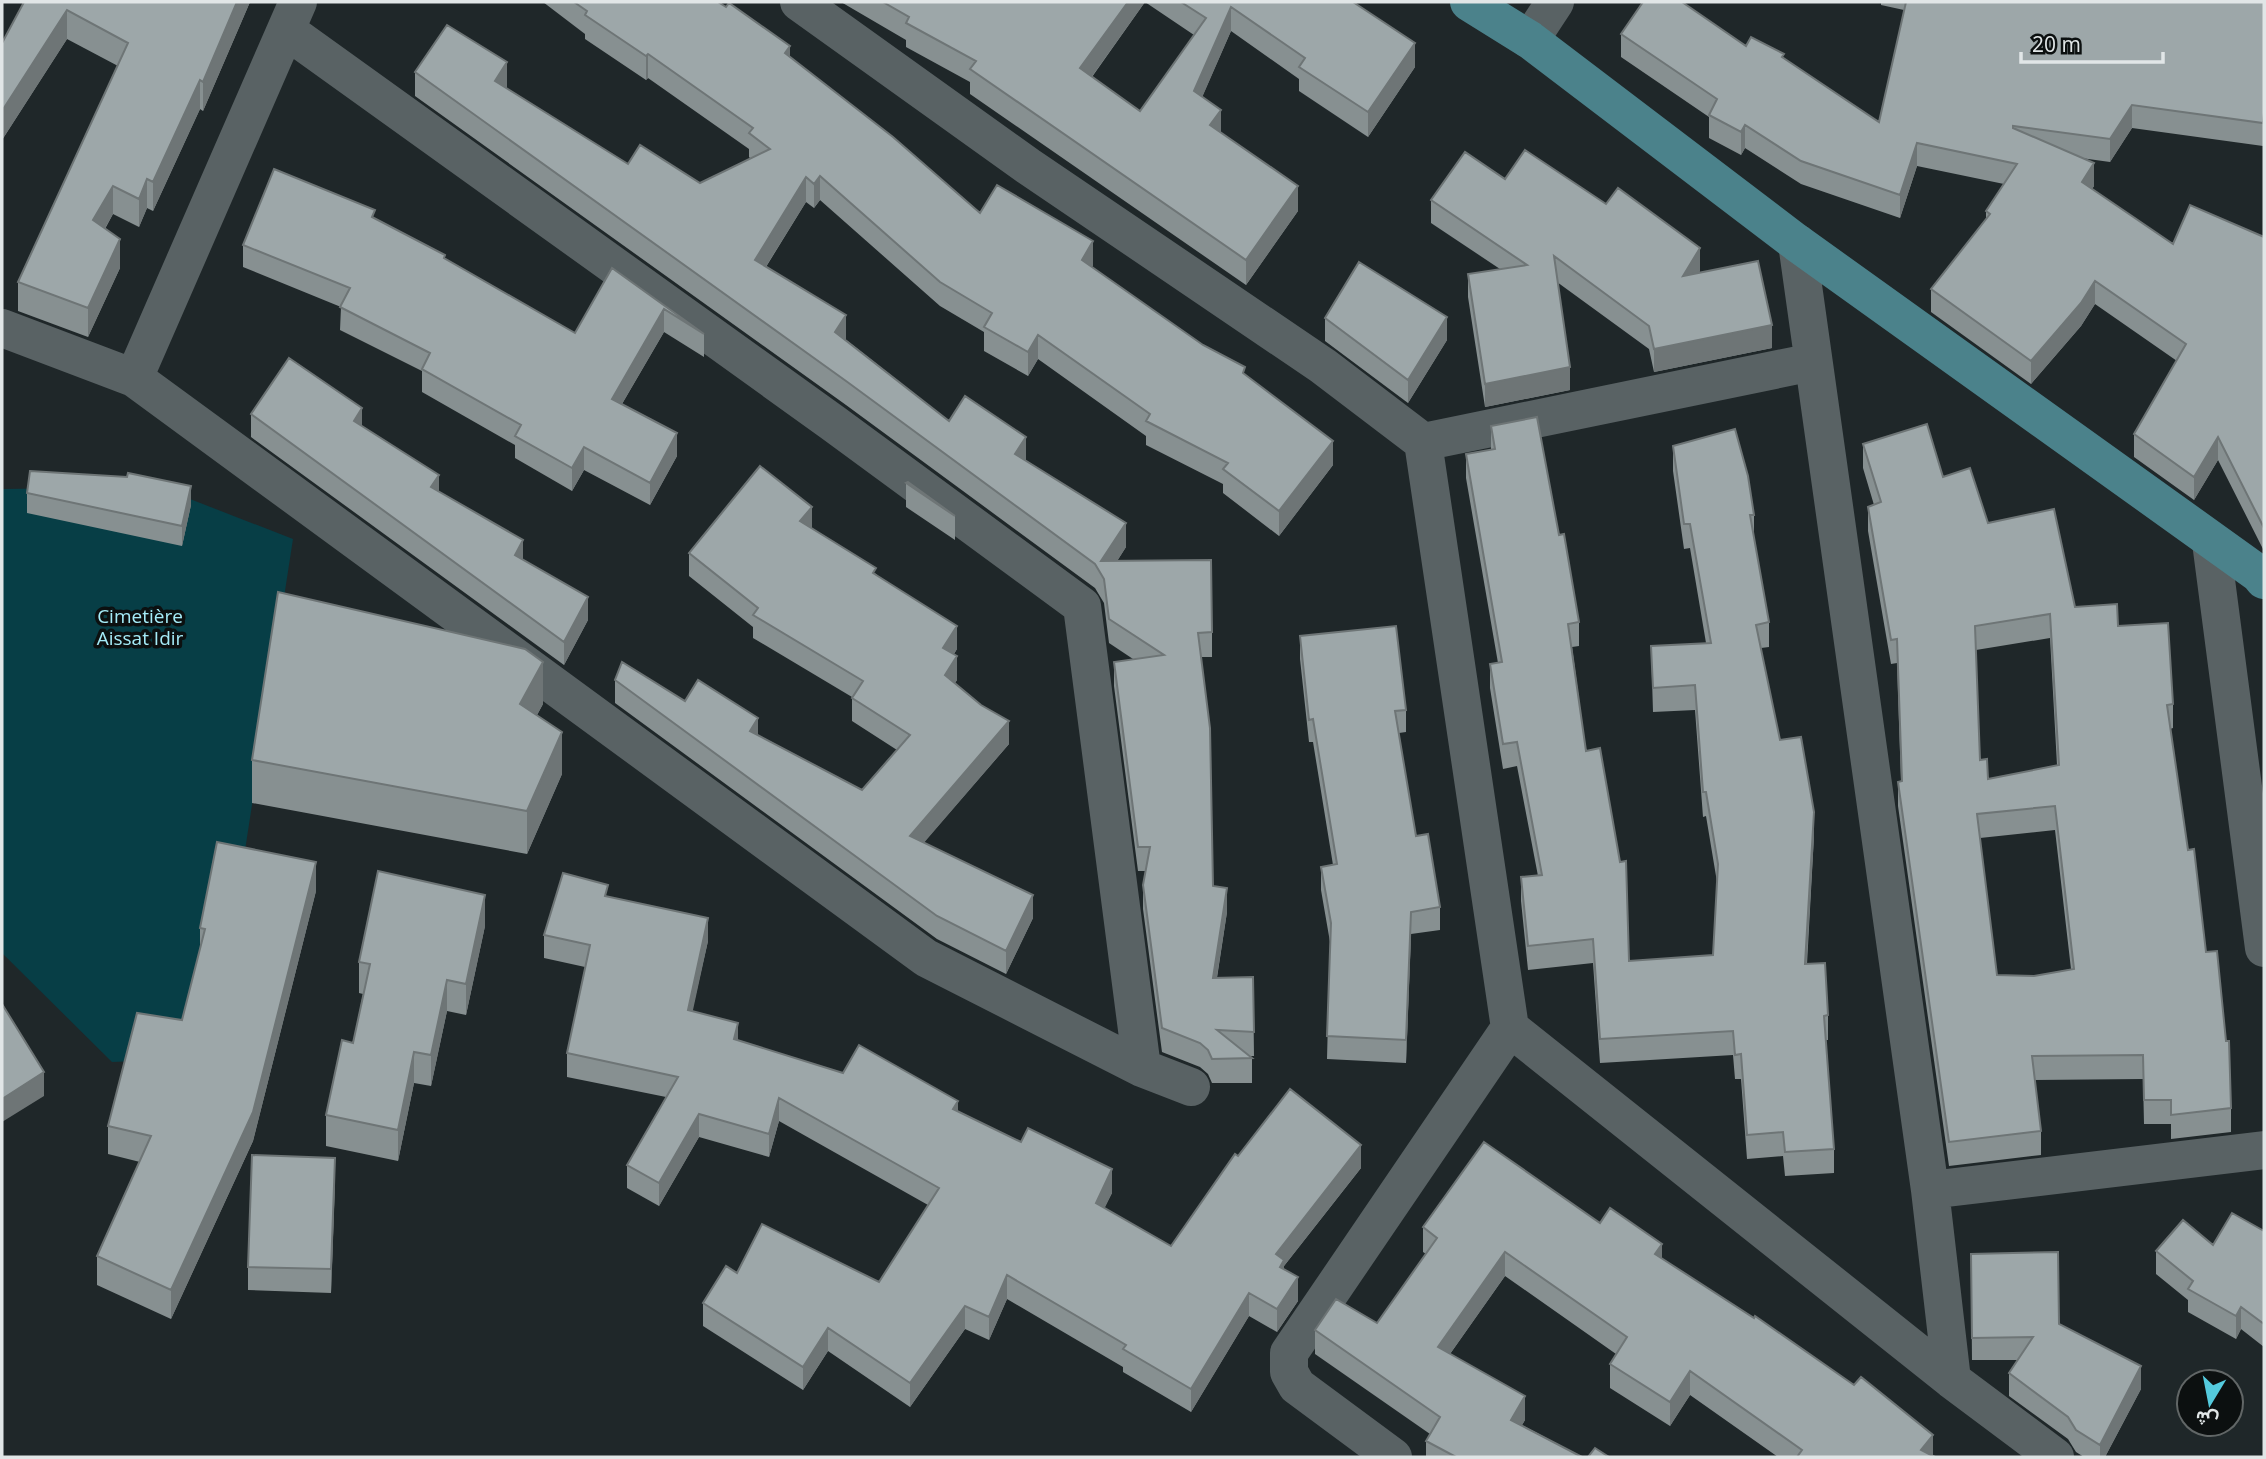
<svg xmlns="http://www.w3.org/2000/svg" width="2266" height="1459" font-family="'Open Sans',Vazirmatn,sans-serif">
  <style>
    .green { fill: #073e46 }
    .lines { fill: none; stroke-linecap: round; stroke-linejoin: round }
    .street { stroke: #596264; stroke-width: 38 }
    .primary { stroke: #4b828b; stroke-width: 38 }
    .wall { fill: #879091; fill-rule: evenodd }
    .shaded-wall { fill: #6e7576 }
    .building { fill: #9da7a9; stroke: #6e7576; stroke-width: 2; fill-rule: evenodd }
    .labels { text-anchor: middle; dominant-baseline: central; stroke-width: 7; stroke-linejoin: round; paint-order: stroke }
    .park-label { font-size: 19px; fill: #a5ecf8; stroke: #0c1010 }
  </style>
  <rect width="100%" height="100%" fill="#1f2729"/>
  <path class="green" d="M159 487 293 539 213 1058 112 1062 2 953V489Z"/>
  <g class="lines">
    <path class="street" d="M799 2 1028 166 1323 366 1423 442 1510 1028 1289 1353V1372L1297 1386 1393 1457
      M286 30 833 423 1082 606 1142 1068
      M1530 40 1555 2
      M1797 243 1930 1190 1952 1380
      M2 328 134 378 926 958 1142 1068 1191 1087
      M134 378 298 2
      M1423 442 1813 362
      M2211 542 2264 948
      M1510 1028 1952 1380 2055 1457
      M1930 1190 2264 1150"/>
    <path class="primary" d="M1469 2 1530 40 1797 243 2259 574 2264 580"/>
  </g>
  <path class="wall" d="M24 2H250L203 111 200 109 153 211 147 208 139 227 113 214 105 229 120 268 88 337 18 311V282L118 66 67 39 2 140V43Z
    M543 2H718L790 57 980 213 1093 265 1092 267 1245 375 1333 465 1279 536 1223 493V484L1146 445V436L1038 359 1028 376 984 351V332L940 306 820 200 814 208 806 202 766 267 845 339 949 421 1026 461 1126 547 1117 561 1212 632V657H1201L1213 886 1227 912 1217 978 1253 977 1254 1056H1249L1252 1058V1083H1212L1208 1074 1200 1067 1162 1052 1143 909V885L1146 871H1138L1114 686V662L1133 659 1109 643 1104 603 1095 588 846 405 415 96V72L507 87 506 88 628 164 700 183 751 159 749 157V149L648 78 646 80 585 39V34Z
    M841 2H1353L1415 67 1368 137 1299 91V79L1231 31 1202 97 1221 133 1298 211 1246 285 970 94V82L906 47V40ZM1145 2 1194 35 1140 111 1092 77Z
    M1881 2H2264V136L2263 146 2132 128 2110 162 2081 158 2094 186 2092 189 2173 244 2264 237V551L2218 460 2194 500 2134 457V434L2177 361 2095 304 2081 326 2031 384 1931 312V289L1986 220V211L2004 184 1917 166 1900 218 1801 184 1745 148 1741 155 1709 138V117L1621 57V34L1746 46 1784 59 1879 122 1904 10 1881 5Z
    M1505 179 1700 271 1698 273 1772 348 1654 372 1649 349 1557 282 1570 390 1485 407 1468 297V274L1500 269 1431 223V200Z
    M375 219 575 333 612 268 704 334V357L664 332 622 404 677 456 650 505 584 470 572 491 515 458V445L422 392V371L340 330 341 307 243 267V245Z
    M1325 318 1447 340 1408 403 1325 341Z
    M251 414 362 427 439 492 523 560 588 620 564 665 251 437Z
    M1491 426 1559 535 1579 622V646L1572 647 1586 751 1629 961 1713 955 1717 882 1706 816 1703 817 1695 710 1653 712 1651 646 1706 643 1690 548 1684 549 1673 471V446L1754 515V537L1769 622V647L1761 648 1780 740 1814 836 1807 964 1828 1015V1040H1826L1834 1149V1173L1785 1176 1783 1156 1747 1159 1741 1079H1735L1733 1055 1600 1063 1593 963 1528 970 1521 901V877L1538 876 1517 766 1503 769 1490 688V664L1498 663 1466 478V454L1491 450Z
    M1863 444 1943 477 1988 523 2075 607 2118 626 2173 704V728L2170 729 2188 850 2206 952 2231 1108V1132L2171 1139V1124H2144L2143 1079 2034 1080 2041 1131V1155L1949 1166 1898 806V782L1901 781 1897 663 1891 664 1868 531V507L1874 505 1863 468ZM2050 638 2057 765 1988 779 1980 760 1976 650ZM2055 830 2071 969 2034 976 1997 975 1980 838Z
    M906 483 955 516V540L906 507Z
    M27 493 191 505 182 546 27 513Z
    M812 528 876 574 957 649 954 654 957 680 955 683 1009 744 924 842 1033 918 1006 974 937 939 615 703V680L685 701 758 735 862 790 897 750 852 721V697L753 638V627L689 576V553Z
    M1300 636 1406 710V732L1399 733 1416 836 1440 907V930L1411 934 1406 1063 1327 1059 1330 942 1321 890V867L1333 865 1313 742H1309L1300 659Z
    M543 704 537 715 562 774 527 854 252 803V760Z
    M316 891 253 1141 171 1319 97 1285V1256L140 1162 108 1154V1126L182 1020 200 949V928Z
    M608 897 708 941 692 1011 738 1040 958 1111 1112 1193 1104 1208 1171 1246 1238 1156 1361 1168 1284 1266V1269L1298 1301 1277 1332 1249 1316 1191 1412 1123 1372V1367L1007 1299 989 1340 965 1329 910 1407 828 1351 803 1390 703 1326V1303L737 1273 879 1282 928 1205 779 1121 769 1157 699 1137 659 1206 627 1188V1165L666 1097 567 1077V1053L585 967 544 958V935Z
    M485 926 466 1015 447 1011 431 1086 414 1083 398 1161 326 1146V1115L353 1043 363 994 359 993V962Z
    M335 1181 331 1293 248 1290V1267Z
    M1600 1223 1662 1259 1935 1457H1778L1690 1395 1670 1426 1610 1388V1364L1616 1354 1505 1276 1450 1354 1525 1420 1522 1425 1582 1457H1426V1441L1430 1434 1315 1354V1330L1377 1323 1426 1254 1423 1252V1227Z
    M2264 1231V1347L2241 1329 2236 1339 2188 1312V1300L2156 1274V1251L2213 1245Z
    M1971 1254 2141 1389 2105 1457H2084L2076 1452 2068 1439 2009 1396V1373L2018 1360H1972Z"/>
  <path class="shaded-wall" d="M237 2H250L203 111V82Z
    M1128 2H1145L1080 93V68Z
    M1231 7V31L1194 116V91Z
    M67 10V39L2 140V111Z
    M1415 43V67L1368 137V112Z
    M790 46V70L785 53Z
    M648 54V78L646 80V56Z
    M507 62V87L495 105V81Z
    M200 80V109L153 211V182Z
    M2132 105V128L2110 162V139Z
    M1221 110V135L1210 125Z
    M2264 113V136L2263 146V123Z
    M1745 125V148L1741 155V132Z
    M1917 143V166L1900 218V195Z
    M2094 163V186L2082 205V182Z
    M820 176V200L814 208V184Z
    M806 177V202L755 284V260Z
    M147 179V208L139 227V199Z
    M113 186V214L93 249V220Z
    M1298 186V211L1246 285V260Z
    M120 239V268L88 337V308Z
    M1093 241V265L1082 284V260Z
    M1700 248V271L1683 299V276Z
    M2095 281V304L2081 326 2031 384V361Z
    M664 309V332L612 421V399Z
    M846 315V339L835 356V332Z
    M1447 317V340L1408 403V380Z
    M1772 325V348L1654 372V349Z
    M1038 335V359L1028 376V352Z
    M1570 367V390L1485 407V384Z
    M362 408V432L354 421Z
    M677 433V456L650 505V483Z
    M1026 437V461L1015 454Z
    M2218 437V460L2194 500V477Z
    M1333 441V465L1279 536V511Z
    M584 447V470L572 491V468Z
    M439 475V499L431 487Z
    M191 486V505L182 546V526Z
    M812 507V530L800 521Z
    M1126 523V547L1104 582 1101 561Z
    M523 540V563L515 555Z
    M588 597V620L564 665V642Z
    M957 626V649L943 671V648Z
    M957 656V680L945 698V675Z
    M543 662V704L520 746V704Z
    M758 718V741L750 731Z
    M1009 721V744L910 859V836Z
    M562 732V774L527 854V811Z
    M1814 812V836L1805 988V964Z
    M316 862V891L253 1141 171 1319V1290Z
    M1227 888V912L1213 1002V978Z
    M485 895V926L466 1015V984Z
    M1033 895V918L1006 974V951Z
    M1411 912V934L1406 1063V1040Z
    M708 918V941L688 1033V1010Z
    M447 980V1011L431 1086V1055Z
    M738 1023V1047L734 1039Z
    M414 1052V1083L398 1161V1130Z
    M44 1072V1096L2 1122V1099Z
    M779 1098V1121L769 1157V1134Z
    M958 1101V1124L953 1109Z
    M699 1114V1137L659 1206V1183Z
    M1361 1145V1168L1284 1266V1283L1276 1254Z
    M335 1158V1181L331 1293V1269Z
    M1112 1169V1193L1096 1226V1203Z
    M1662 1244V1268L1655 1254Z
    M1505 1252V1276L1438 1371V1347Z
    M1007 1275V1299L989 1340V1317Z
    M1298 1277V1301L1277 1332V1309Z
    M1249 1293V1316L1191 1412V1389Z
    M965 1306V1329L910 1407V1383Z
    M2241 1307V1329L2236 1339V1316Z
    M828 1328V1351L803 1390V1367Z
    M2141 1366V1389L2105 1457H2100V1445Z
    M1690 1371V1395L1670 1426V1402Z
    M1525 1396V1420L1511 1444V1420Z
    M1933 1435V1457L1921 1450Z"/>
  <path class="building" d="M24 2H237L203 82 200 80 153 182 147 179 139 199 113 186 93 220 120 239 88 308 18 282 128 43 67 10 2 111V43Z
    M574 2H718L726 7 729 3 790 46 785 53 893 137 980 213 997 185 1093 241 1082 260 1203 345 1245 367 1243 373 1333 441 1279 511 1223 469 1228 463 1146 421 1150 414 1038 335 1028 352 984 327 992 313 940 282 820 176 814 184 806 177 755 260 846 315 835 332 949 421 965 396 1026 437 1015 454 1126 523 1101 561 1211 560 1212 632 1198 633 1210 728 1213 886 1227 888 1213 978 1253 977 1254 1032 1217 1030 1252 1058 1212 1059 1208 1050 1200 1043 1162 1028 1143 885 1150 847H1138L1114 662 1164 655 1109 619 1104 579 1095 564 846 381 415 72 447 25 507 62 495 81 628 164 640 145 700 183 770 149 749 133 753 128 648 54 646 56 585 15 587 11Z
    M883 2H1128L1080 68 1140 111 1206 18 1181 2H1353L1415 43 1368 112 1299 67 1305 58 1231 7 1194 91 1221 110 1210 125 1298 186 1246 260 970 69 976 61 906 23 909 17Z
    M1643 2H1682L1746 46 1751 37 1784 54 1782 57 1879 122 1906 2H2264V113L2263 123 2132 105 2110 139 2013 126V128L2094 163 2082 182 2173 244 2190 205 2264 237V528L2218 437 2194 477 2134 434 2186 344 2095 281 2081 303 2031 361 1931 289 1990 214 1986 211 2017 164 1917 143 1900 195 1801 161 1745 125 1741 132 1709 115 1717 99 1621 34Z
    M1525 150 1606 204 1618 188 1700 248 1683 276 1758 261 1772 325 1654 349 1649 326 1554 256 1570 367 1485 384 1468 274 1527 265 1431 200 1465 152 1505 179Z
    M274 169 375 210 372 217 445 255 444 258 575 333 612 268 704 334 664 309 612 399 677 433 650 483 584 447 572 468 515 436 521 425 422 369 430 353 340 307 350 288 243 245Z
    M1359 262 1447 317 1408 380 1325 318Z
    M289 358 362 408 354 421 439 475 431 487 523 540 515 555 588 597 564 642 251 414Z
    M1537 417 1559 535 1564 534 1579 622 1568 624 1586 751 1600 748 1620 862 1626 861 1629 961 1713 955 1718 864 1706 792H1703L1695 685 1653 688 1651 646 1711 643 1690 524H1684L1673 446 1735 429 1748 476 1754 515H1750L1769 622 1756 625 1780 740 1801 737 1814 812 1805 964 1825 963 1828 1015 1824 1016 1834 1149 1785 1152 1783 1132 1747 1135 1741 1054 1735 1055 1733 1031 1600 1039 1593 939 1528 946 1521 877 1542 875 1517 742 1503 744 1490 664 1502 662 1466 454 1495 449 1491 426Z
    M1927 424 1943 477 1970 468 1988 523 2054 509 2075 607 2117 604 2118 626 2168 623 2173 704 2167 705 2188 850 2194 849 2206 952 2217 951 2226 1041H2229L2231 1108 2171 1115V1100H2144L2143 1055 2032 1056 2041 1131 1949 1142 1898 782 1902 781 1897 639 1891 640 1868 507 1881 502 1863 444ZM2050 614 2059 765 1988 779 1987 759 1980 760 1975 626ZM2055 806 2074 969 2034 976 1997 975 1977 814Z
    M760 466 812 507 800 521 876 568 873 573 957 626 943 648 957 656 945 675 981 705 1009 721 910 836 1033 895 1006 951 937 916 615 680 622 662 685 701 698 680 758 718 750 731 862 790 910 735 852 698 863 681 753 615 758 608 689 553Z
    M30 471 127 477 128 473 191 486 182 526 27 493Z
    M908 482 955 516 906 483Z
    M278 592 525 649 543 662 520 704 562 732 527 811 252 760Z
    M1396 626 1406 710 1395 711 1416 836 1428 834 1440 907 1411 912 1406 1040 1327 1036 1331 923 1321 867 1337 864 1313 719 1309 720 1300 636Z
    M217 842 316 862 253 1112 171 1290 97 1256 151 1136 108 1126 137 1013 182 1020 205 929 200 928Z
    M378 871 485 895 466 984 447 980 431 1055 414 1052 398 1130 326 1115 342 1040 353 1043 370 964 359 962Z
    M563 873 608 885 605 896 708 918 688 1010 738 1023 734 1039 843 1073 859 1045 958 1101 953 1109 1021 1142 1028 1128 1112 1169 1096 1203 1171 1246 1235 1154 1238 1156 1290 1089 1361 1145 1276 1254 1284 1260 1280 1267 1298 1277 1277 1309 1249 1293 1191 1389 1123 1349 1126 1345 1007 1275 989 1317 965 1306 910 1383 828 1328 803 1367 703 1303 726 1266 737 1273 762 1224 879 1282 939 1188 779 1098 769 1134 699 1114 659 1183 627 1165 678 1077 567 1053 590 945 544 935Z
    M2 1004 44 1072 2 1099Z
    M1484 1142 1600 1223 1610 1208 1662 1244 1655 1254 1754 1318 1755 1316 1854 1385 1861 1377 1933 1435 1921 1450 1935 1457H1797L1802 1450 1690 1371 1670 1402 1610 1364 1627 1337 1505 1252 1438 1347 1525 1396 1511 1420 1582 1457H1456L1426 1441 1440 1417 1315 1330 1336 1299 1377 1323 1437 1238 1423 1227Z
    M252 1155 335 1158 331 1269 248 1267Z
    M2232 1213 2264 1231V1324L2241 1307 2236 1316 2188 1289 2193 1281 2156 1251 2183 1220 2213 1245Z
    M2058 1252 2059 1324 2141 1366 2100 1445 2076 1430 2068 1417 2009 1373 2033 1337 1972 1338 1971 1254Z
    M1595 1448 1609 1457H1588Z"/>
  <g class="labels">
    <g class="park-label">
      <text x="140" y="616">Cimetière<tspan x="140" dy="22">Aissat Idir</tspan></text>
    </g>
  </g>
  <rect width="2266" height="1459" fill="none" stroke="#e1e6e7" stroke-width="7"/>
  <g transform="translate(2210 1403) rotate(190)"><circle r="33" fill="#0c1010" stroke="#616666" stroke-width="2"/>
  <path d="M0-5L12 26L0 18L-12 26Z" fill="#54cadd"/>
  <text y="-10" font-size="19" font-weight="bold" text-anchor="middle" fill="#e1e6e7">ش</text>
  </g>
  <path d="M2021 52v10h142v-10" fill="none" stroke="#e1e6e7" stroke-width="3.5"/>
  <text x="2032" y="52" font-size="21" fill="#e1e6e7" stroke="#0c1010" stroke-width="5" paint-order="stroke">20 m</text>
</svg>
